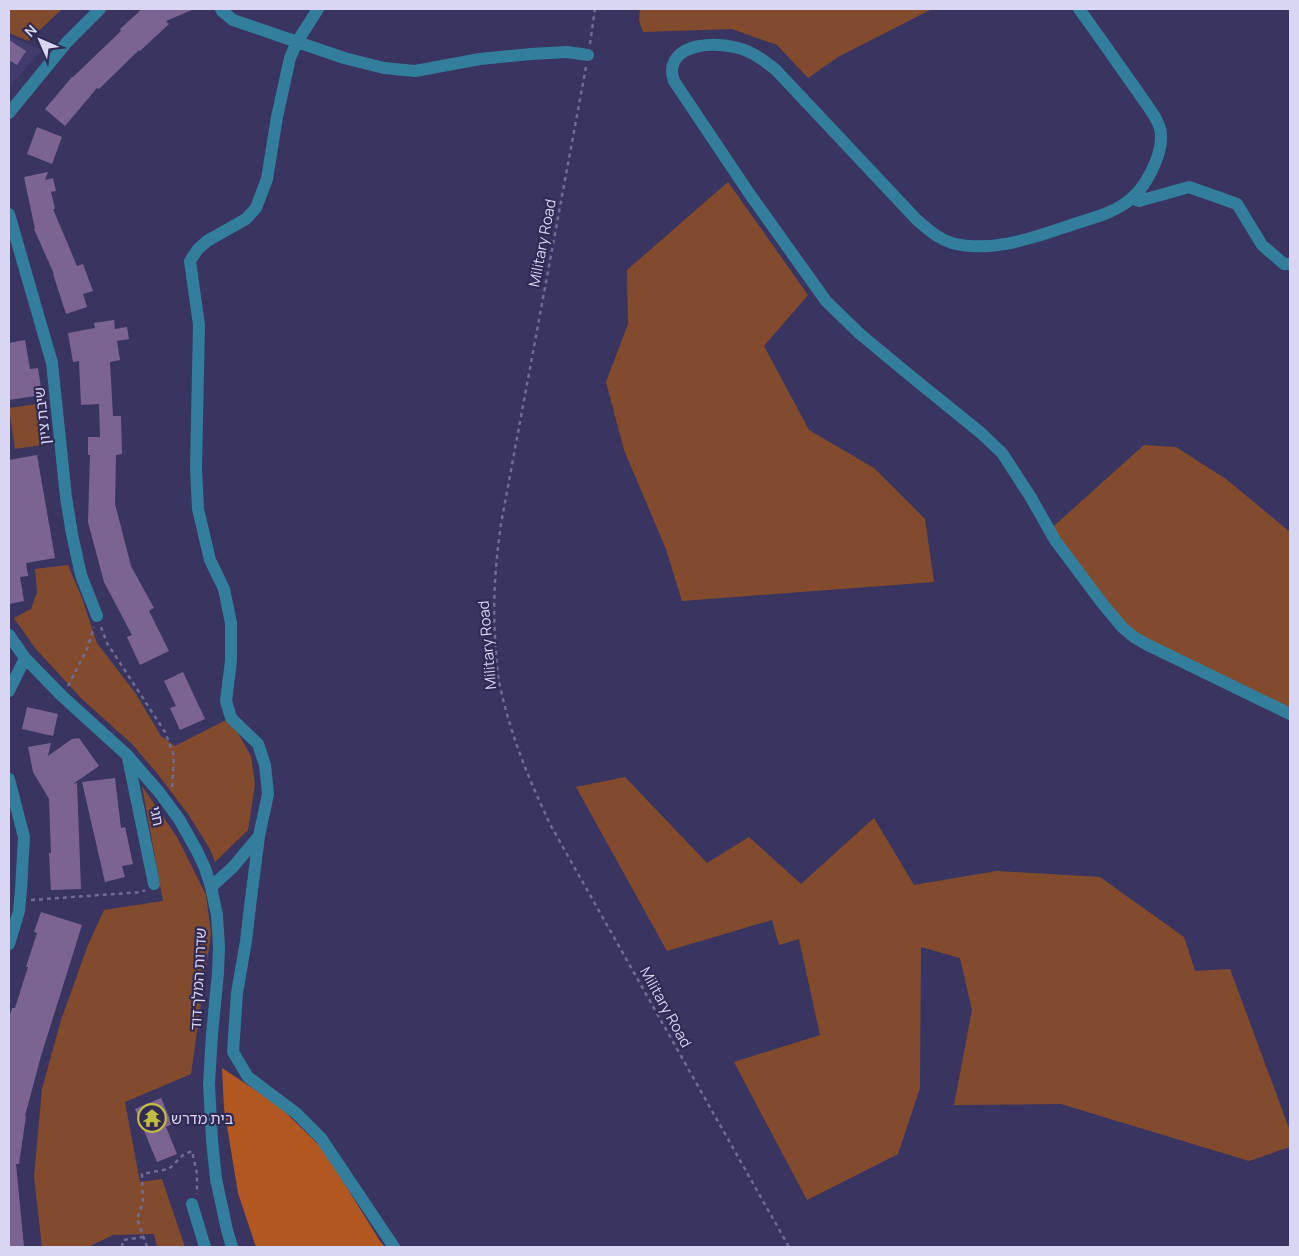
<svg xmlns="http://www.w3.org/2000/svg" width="1299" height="1256" font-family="Manrope,'Noto Sans Hebrew',sans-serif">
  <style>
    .built { fill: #423c6e }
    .green { fill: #834b2d }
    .forest { fill: #b15722 }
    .building { fill: #7b6492 }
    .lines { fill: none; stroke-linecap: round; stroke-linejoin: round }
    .path { stroke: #706c92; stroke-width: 2.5; stroke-dasharray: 4 4; stroke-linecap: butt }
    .minor { stroke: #327e9c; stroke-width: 12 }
    .labels { text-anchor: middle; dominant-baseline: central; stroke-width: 4.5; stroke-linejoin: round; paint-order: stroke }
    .street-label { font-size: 15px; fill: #d8d6f2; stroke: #302a55 }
    .poi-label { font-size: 15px; fill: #d8d6f2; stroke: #302a55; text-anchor: start }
  </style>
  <rect width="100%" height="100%" fill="#3a3560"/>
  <path class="built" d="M9 36 42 50 9 87Z"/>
  <path class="green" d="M9 9H62L28 41 9 33Z
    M640 9H932L838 57 808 78 777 45 732 29 643 32 639 20Z
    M728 182 808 295 764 346 809 430 874 468 925 519 934 582 682 601 666 549 624 450 606 382 628 324 627 270Z
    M37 404 42 445 15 449 9 408Z
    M1144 445 1176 447 1226 479 1290 532V720L1128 640 1045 534Z
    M68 565 82 598 97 643 136 694 161 736 175 746 226 720 238 733 251 756 255 784 248 830 215 862 210 849 188 814 157 773 132 744 81 698 35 648 14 618 31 609 37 592 35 569Z
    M625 777 707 863 749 837 801 884 874 818 914 885 997 871 1100 877 1184 937 1195 971 1230 969 1290 1131V1147L1249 1161 1061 1104 954 1105 972 1010 960 958 921 947 920 1088 898 1154 807 1200 734 1062 820 1035 799 939 779 945 772 920 667 951 576 787Z
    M142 786 177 837 206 895 211 933 191 1074 125 1102 140 1182 162 1179 185 1247H157L154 1234 113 1235 88 1247H42L34 1176 42 1089 61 1020 88 945 104 910 163 901Z"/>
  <path class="forest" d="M222 1068 278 1105 323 1149 380 1241 385 1247H256L238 1193 224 1108Z"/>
  <path class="building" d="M142 9H194L166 21 169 24 140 51 139 50 99 89 97 88 65 126 45 109 72 77H73L121 31 120 29Z
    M9 40 26 51 17 65 9 60Z
    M37 127 62 137 52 164 27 154Z
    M48 172 45 180 53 178 56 191 51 192 55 209H53L77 266 83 264 93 291 83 294 87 307 66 314 53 274H54L34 229H35L24 177Z
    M114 320 115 329 127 327 129 339 117 341 120 360 110 362 113 416H121L122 454 116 455 115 504 131 566 154 608 149 611 169 651 140 665 127 637 132 635 104 582 88 522 90 455H88V437H100L99 404 81 405 79 361 73 362 68 333 95 328 94 323Z
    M25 340 30 369 38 368 42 395 9 400V343Z
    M37 455 55 558 26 563 28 576 20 577 24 601 9 604V460Z
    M183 672 205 719 180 730 170 708 176 706 164 681Z
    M27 707 58 714 53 736 22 729Z
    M79 738 99 766 73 784 77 783 81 889 51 890 49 853H51L49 799 33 772 28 747 51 743 48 756 72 739Z
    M115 778 121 828 125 827 133 864 122 866 125 877 105 882 82 782Z
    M41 912 82 925 41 1056 25 1116H26L19 1164H16L24 1247H9V1019L12 1008H15L28 967H26L37 933 34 932Z
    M161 1098 172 1124 166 1127 177 1154 157 1162 135 1109Z"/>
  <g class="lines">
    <path class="path" d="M590 44 595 9
      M586 67 501 524C495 566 492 607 496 649 496 658 497 667 498 676 508 729 528 778 551 826L789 1247
      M101 627 107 643 165 732 174 756 172 789
      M68 686 87 649 94 627
      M31 900 142 892 145 890
      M122 1247 123 1240 144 1237
      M147 1247 137 1219 143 1202 142 1174 169 1169 183 1155 192 1151 197 1174V1194"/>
    <path class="minor" d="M221 9 222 11 233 20 344 58 384 68 415 71 480 59 531 54 567 52 588 55
      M1079 9C1099 36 1118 64 1138 92 1145 103 1161 121 1161 135 1162 155 1147 185 1132 198 1116 212 1096 217 1077 223 1038 236 994 254 952 243 938 239 928 229 917 220L775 69C764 61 752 51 738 48 718 42 674 42 672 70 672 73 673 78 674 81L749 193 826 301 860 334 907 373 981 433 1002 453 1030 496 1055 540 1102 603 1122 627 1134 637 1146 644 1290 714
      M9 113 67 42 100 9
      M1132 198 1139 201 1189 187 1237 204 1262 245 1284 264H1290
      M9 214 52 363 66 497 72 534 81 575 97 616
      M9 635 25 658 62 696 127 755 159 792 179 819 197 851 205 868 211 887 217 915 219 947 218 973 212 1034 209 1084 212 1140 216 1179 227 1230 232 1247
      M9 691 25 658
      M128 758 154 884
      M9 779 24 837 21 890 19 911 9 944
      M259 837 251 898 246 941 237 993 233 1052 248 1077 296 1113 321 1138 394 1247
      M211 887 233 867 259 836 268 794 265 765 258 744 231 718 226 701 231 661V623L224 589 210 560 198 509 196 468 199 325 190 261 198 249 207 241 246 219 256 208 267 179 277 117 290 58 297 42 318 9
      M192 1204 205 1247"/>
  </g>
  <defs>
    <symbol id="temple-ring" viewBox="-11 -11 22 22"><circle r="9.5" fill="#302a55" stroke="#c2bd3f" stroke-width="1.5"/><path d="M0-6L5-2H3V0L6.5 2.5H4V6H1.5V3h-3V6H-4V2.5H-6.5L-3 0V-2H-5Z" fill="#c2bd3f"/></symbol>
  </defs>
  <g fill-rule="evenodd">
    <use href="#temple-ring" x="136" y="1102" width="32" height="32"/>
  </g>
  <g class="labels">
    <g class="street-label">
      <text transform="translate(542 243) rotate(-79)">Military Road</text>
      <text transform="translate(42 416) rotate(-96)">שיבת ציון</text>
      <text transform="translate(487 645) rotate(-95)">Military Road</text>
      <text transform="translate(157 816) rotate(78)">חגי</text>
      <text transform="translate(198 979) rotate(-87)">שדרות המלך דוד</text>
      <text transform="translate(666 1007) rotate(61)">Military Road</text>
    </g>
    <g class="poi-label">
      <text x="171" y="1118">בית מדרש</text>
    </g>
  </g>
  <rect width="1299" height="1256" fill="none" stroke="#d8d6f2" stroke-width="20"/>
  <g transform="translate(40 40) rotate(315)" stroke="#302a55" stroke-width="4" paint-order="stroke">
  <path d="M0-4L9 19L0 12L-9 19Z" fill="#d8d6f2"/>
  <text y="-8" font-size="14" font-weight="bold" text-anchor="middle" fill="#d8d6f2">N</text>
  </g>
</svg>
